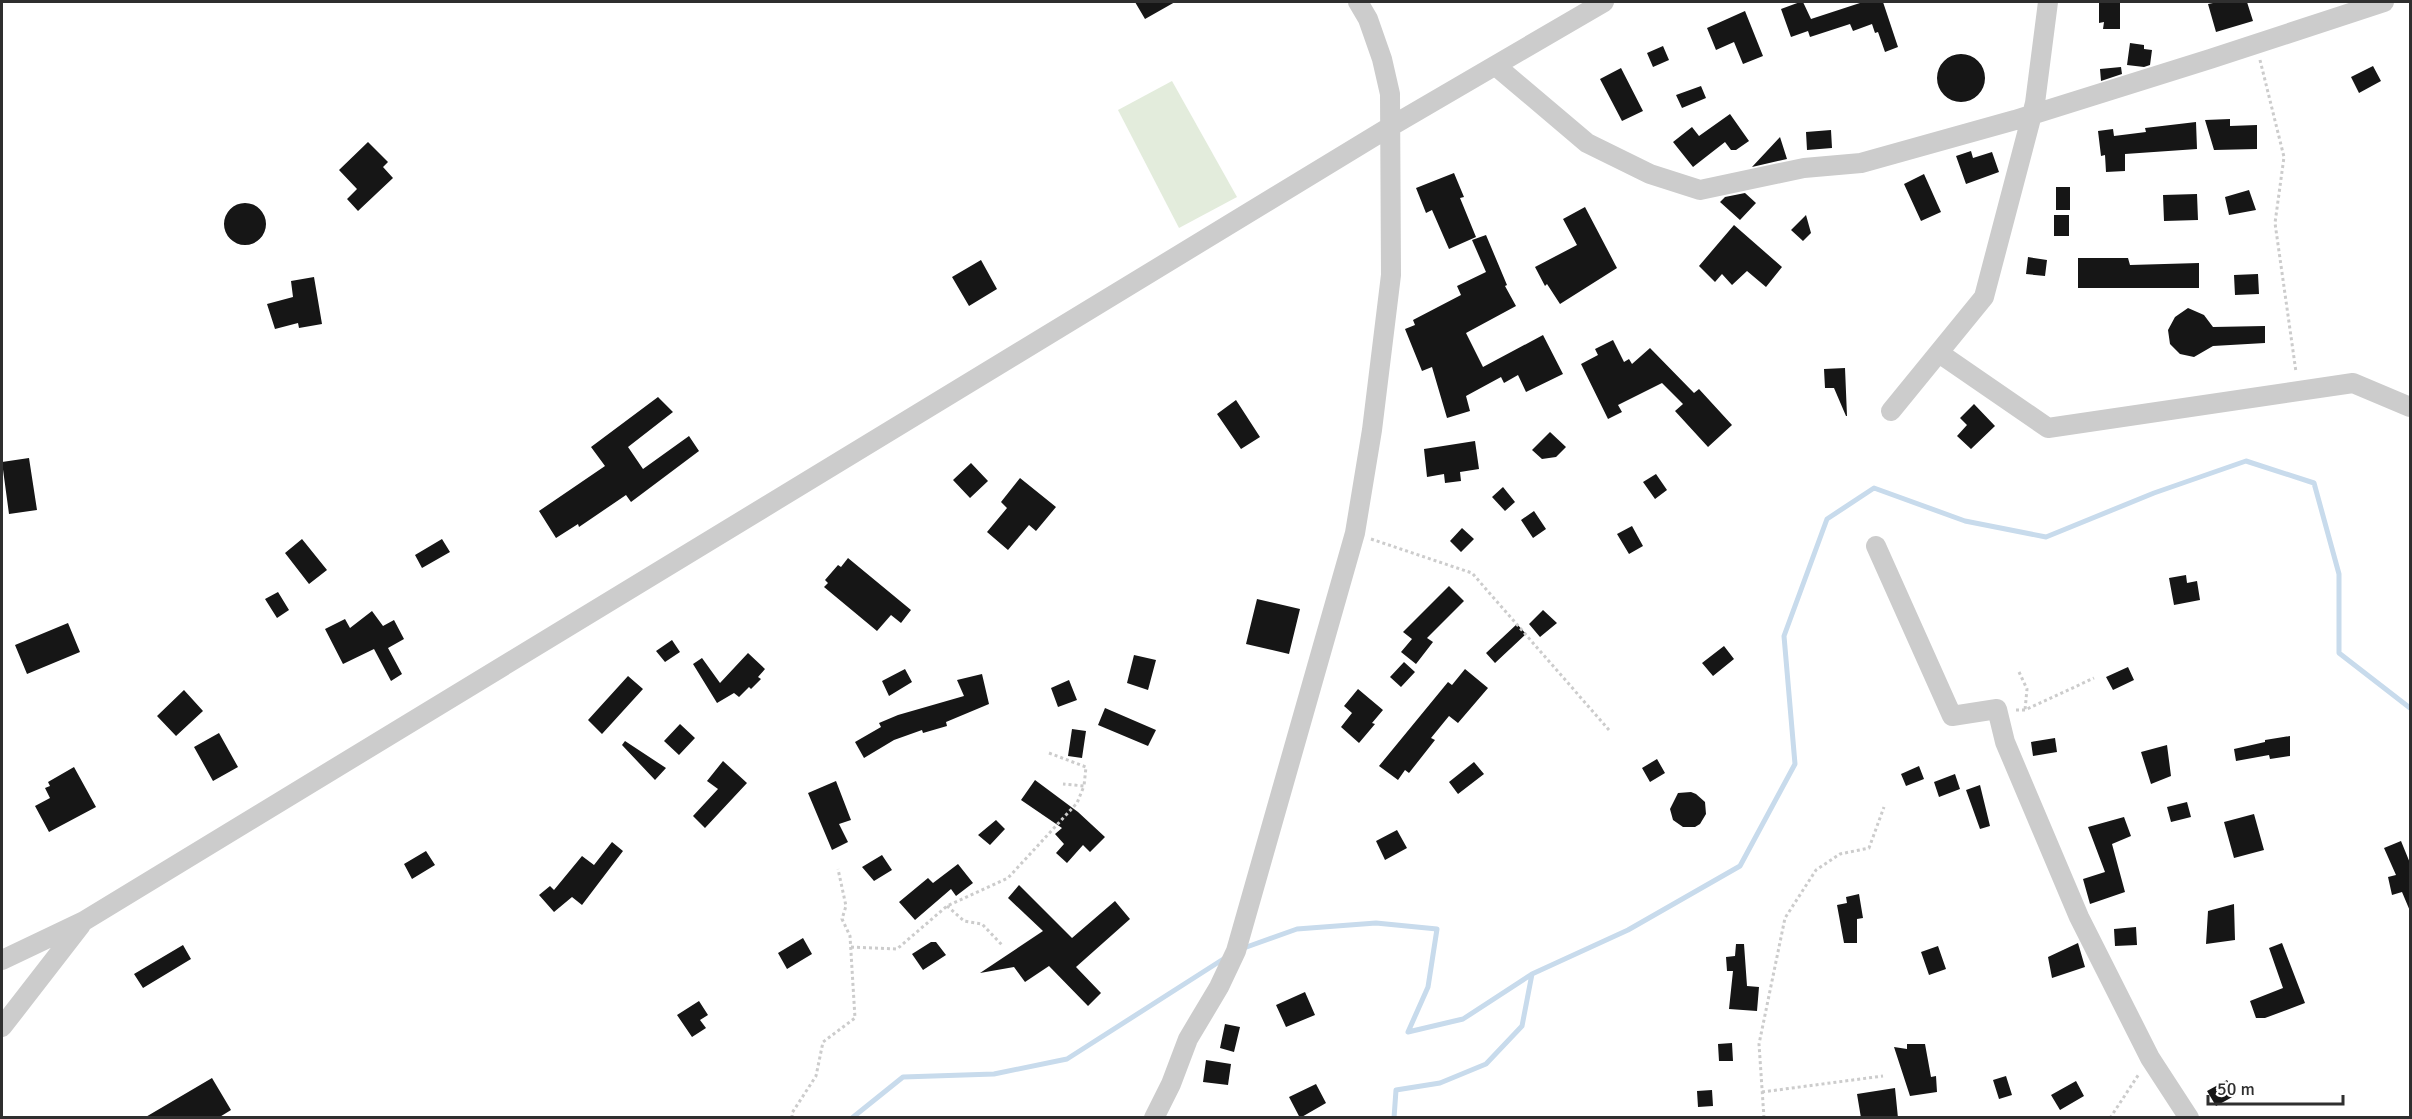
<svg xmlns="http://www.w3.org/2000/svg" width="2412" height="1119" font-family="Signika,sans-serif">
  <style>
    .green { fill: #e3ecdc }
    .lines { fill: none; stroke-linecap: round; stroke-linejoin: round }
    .stream { stroke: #c8dbec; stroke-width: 5 }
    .building { fill: #161616 }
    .path { stroke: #ccc; stroke-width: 3; stroke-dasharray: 3 3; stroke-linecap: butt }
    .minor { stroke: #ccc; stroke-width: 20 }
  </style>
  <rect width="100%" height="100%" fill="#fff"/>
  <path class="green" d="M1172 81 1237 197 1179 228 1118 110Z"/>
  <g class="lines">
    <path class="stream" d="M1241 949 1297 929 1376 923 1437 929 1428 987 1408 1032 1463 1019 1532 974 1628 930 1740 866 1795 764 1784 636 1827 519 1874 488 1965 521 2046 537 2154 493 2246 461 2314 483 2339 574V653L2410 708
      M852 1118 903 1077 994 1074 1067 1059 1225 958
      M1394 1118 1396 1090 1440 1083 1486 1064 1522 1026 1532 974"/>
  </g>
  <path class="building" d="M1135 2H1175L1145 19Z
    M1800 2H1803L1811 19 1863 2H1883L1898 47 1885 52 1878 32 1875 33 1872 24 1853 31 1850 24 1810 37 1808 31 1791 37 1781 9Z
    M2099 2H2120V29H2103L2104 22 2099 23Z
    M2218 2H2247L2253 21 2216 32 2208 4Z
    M1745 11 1763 56 1743 64 1734 42 1716 50 1707 28Z
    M2130 43 2144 45V49L2152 50 2150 65 2144 67 2127 65Z
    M1663 46 1669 60 1653 67 1647 53Z
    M1937 78a24 24 0 1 1 48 0a24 24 0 1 1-48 0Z
    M2373 66 2381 81 2359 93 2351 77Z
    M2121 67 2122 74 2101 81 2100 69Z
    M1621 68 1643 111 1622 121 1600 79Z
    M1701 86 1706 98 1682 108 1676 95Z
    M1730 114 1749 141 1736 150H1731L1725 142 1693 167 1673 142 1692 127 1699 136Z
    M2230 119V126L2257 125V149L2214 150 2205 120Z
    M2196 122 2197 149 2125 154V171L2106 172 2105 155 2101 156 2098 131 2113 129 2114 136 2146 132 2145 128Z
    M1831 130 1832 148 1807 150 1806 132Z
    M1780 137 1787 159 1752 167Z
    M368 142 388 162 383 167 393 178 358 211 347 199 357 189 339 170Z
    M1971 151 1973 158 1992 152 1999 172 1966 184 1956 156Z
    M1454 173 1464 197 1460 198 1476 237 1449 249 1432 210 1426 213 1416 188Z
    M1924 174 1941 212 1921 221 1904 184Z
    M2056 187H2070V210H2056Z
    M2249 190 2256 210 2229 215 2225 197Z
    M1745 193 1756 203 1740 220 1720 202 1725 197Z
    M2197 194 2198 220 2164 221 2163 195Z
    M224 224a21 21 0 1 1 42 0a21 21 0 1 1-42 0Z
    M1585 207 1617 268 1560 304 1547 284 1545 286 1535 267 1577 245 1563 219Z
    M1806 215 1811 233 1803 241 1791 230Z
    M2054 215H2069V236H2054Z
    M1734 225 1782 267 1766 287 1747 271 1732 285 1722 274 1715 282 1699 266Z
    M1486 235 1507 285 1505 286 1516 306 1466 333 1483 367 1543 335 1563 374 1526 392 1518 375 1504 383 1501 377 1466 396 1470 411 1447 418 1432 367 1422 371 1405 329 1415 325 1413 320 1461 295 1457 286 1486 272 1472 240Z
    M2028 257 2047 260 2045 276 2026 274Z
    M2078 258H2128L2130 265 2199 263V288H2078Z
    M981 260 997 289 969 306 952 277Z
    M2258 274 2259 294 2235 295 2234 275Z
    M314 277 322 324 299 328 298 323 275 329 267 304 293 297 291 281Z
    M2188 308 2204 315 2213 327 2265 326V343L2213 346 2194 357 2180 354 2170 344 2168 330 2175 317Z
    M1613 340 1624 362 1629 359 1632 364 1650 348 1694 393 1699 389 1732 425 1708 447 1675 411 1683 404 1662 383 1618 405 1622 412 1608 419 1581 364 1598 355 1595 349Z
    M1845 368 1847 416H1846L1834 388H1825L1824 369Z
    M658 397 673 412 628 447 643 469 689 436 699 451 631 502 626 495 579 527 578 524 556 538 539 511 605 466 591 447Z
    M1236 400 1260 437 1241 449 1217 414Z
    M1974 404 1995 426 1971 449 1957 436 1967 425 1960 418Z
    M1550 432 1566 447 1556 457 1542 459 1532 450Z
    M1475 441 1479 469 1460 472 1461 481 1445 483 1444 474 1427 477 1424 449Z
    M29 458 37 510 9 514 2 462Z
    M971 463 988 481 970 498 953 480Z
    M1656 474 1667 490 1655 499 1643 482Z
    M1020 478 1056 507 1036 531 1029 525 1008 550 987 532 1007 508 1001 502Z
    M1503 487 1515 502 1505 511 1492 497Z
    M1534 511 1546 529 1533 538 1521 520Z
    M1632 526 1643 546 1629 554 1617 534Z
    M1462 528 1474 539 1461 552 1450 541Z
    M302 539 327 570 309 584 285 553Z
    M442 539 450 552 422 568 415 555Z
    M848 558 911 610 901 623 891 615 877 631 824 587 828 583 825 580 838 565 841 567Z
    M2186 575 2187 583 2197 581 2200 600 2174 605 2169 578Z
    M1449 586 1464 601 1427 638 1433 642 1416 664 1401 652 1412 639 1403 632Z
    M278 592 289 610 277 618 265 599Z
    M1257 599 1300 609 1289 654 1246 644Z
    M1543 610 1557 623 1540 637 1529 624Z
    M372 611 383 626 394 620 404 639 388 648 402 674 391 681 374 649 343 664 325 629 345 619 350 628Z
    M68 623 80 652 27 674 15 645Z
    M1517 624 1526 634 1495 663 1486 653Z
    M672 640 680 652 665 662 656 651Z
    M1724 646 1734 659 1713 676 1702 663Z
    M748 653 765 669 758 677 761 679 751 689 749 687 739 697 734 693 717 703 693 664 702 658 720 683Z
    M1134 655 1156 660 1148 690 1127 683Z
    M1404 662 1415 672 1401 687 1390 677Z
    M2128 667 2134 680 2113 690 2106 677Z
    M905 669 912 682 889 696 882 681Z
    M1465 669 1488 688 1458 723 1449 716 1431 738 1435 740 1409 773 1405 770 1398 780 1379 766 1448 682 1452 685Z
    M982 674 989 704 946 722 947 726 923 733 922 730 894 740 864 758 855 742 881 727 879 723 898 715 964 696 957 680Z
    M628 676 643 689 602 734 588 720Z
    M1069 680 1077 700 1058 707 1051 688Z
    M1358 689 1383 710 1372 723 1375 724 1359 743 1341 727 1352 713 1344 706Z
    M184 690 203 711 176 736 157 716Z
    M1105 708 1156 730 1148 746 1098 725Z
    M680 724 695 738 679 755 664 741Z
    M1072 729 1086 731 1082 758 1068 756Z
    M219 733 238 767 213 781 194 747Z
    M2290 736V756L2270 759 2269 755 2236 761 2234 749 2265 742V740Z
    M2055 738 2057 752 2033 756 2031 742Z
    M625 741 666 768 655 780 622 745Z
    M2167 745 2171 776 2151 784 2141 752Z
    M1657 759 1665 773 1650 782 1642 768Z
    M723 761 747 783 705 828 693 816 718 789 707 781Z
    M1474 762 1484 774 1458 794 1449 782Z
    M1919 766 1924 779 1906 786 1901 774Z
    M74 767 96 807 49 832 35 806 50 798 45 788 50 786 48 782Z
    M1955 774 1960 789 1939 797 1934 782Z
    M1035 780 1078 812 1105 837 1090 852 1083 845 1067 863 1056 853 1064 844 1055 834 1062 828 1021 800Z
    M836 781 851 820 839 824 848 842 832 850 808 793Z
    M1980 785 1990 826 1980 829 1966 790Z
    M1691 792 1696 794 1705 802 1706 814 1700 824 1695 827H1683L1673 820 1670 809 1678 793Z
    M2187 802 2191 817 2171 822 2167 807Z
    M2254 814 2264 850 2234 858 2224 822Z
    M2124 817 2131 836 2112 844 2125 892 2090 904 2083 879 2105 872 2088 827Z
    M996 820 1005 829 990 845 978 835Z
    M1397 830 1407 848 1385 860 1376 841Z
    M2401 841 2410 863V911L2402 892 2392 895 2388 877 2396 875 2384 848Z
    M612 842 623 851 582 905 572 897 554 912 539 895 550 886 554 890 582 856 594 865Z
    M426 851 435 865 412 879 404 864Z
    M882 855 892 870 874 881 862 867Z
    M958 864 973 883 956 896 951 889 915 920 899 902 928 878 933 883Z
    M1019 885 1072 938 1115 901 1130 919 1076 967 1101 993 1088 1006 1049 966 1025 982 1014 967 980 973 1043 931 1008 898Z
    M1859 894 1863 918 1857 919V943H1844L1837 905 1847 903 1846 897Z
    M2234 904 2235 940 2206 944 2208 911Z
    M2136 927 2137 945 2115 946 2114 929Z
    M803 938 812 954 787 969 778 953Z
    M931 942H936L946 955 923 970 912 954Z
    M2078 943 2085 967 2052 978 2048 957Z
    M2282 943 2305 1003 2265 1018H2256L2250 1001 2283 988 2269 948Z
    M1736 944H1744L1747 986 1759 987 1757 1011 1729 1009 1733 971H1727L1726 957 1735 956Z
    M183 945 191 959 143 988 134 974Z
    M1938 946 1946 969 1929 975 1921 952Z
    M1305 992 1315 1015 1286 1027 1276 1005Z
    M699 1001 708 1015 700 1020 706 1028 692 1037 677 1015Z
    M1225 1024 1240 1027 1234 1052 1220 1048Z
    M1732 1043 1733 1061H1719L1718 1044Z
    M1907 1044H1925L1931 1077 1936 1076 1937 1092 1910 1096 1894 1047 1907 1049Z
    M1206 1060 1231 1064 1228 1085 1203 1082Z
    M2006 1076 2012 1095 1999 1099 1993 1080Z
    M212 1078 231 1110 218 1118H144Z
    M2227 1080 2236 1095 2216 1106 2207 1091Z
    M2076 1081 2084 1096 2060 1110 2051 1095Z
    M1316 1084 1326 1103 1300 1118 1289 1097Z
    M1895 1088 1898 1118H1861L1857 1094Z
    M1712 1090 1713 1106 1698 1107 1697 1091Z"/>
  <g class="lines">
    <path class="path" d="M2260 60 2284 157 2275 223 2296 372
      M1371 539 1472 573 1609 730
      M2019 672 2027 689 2025 710
      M2016 710H2025L2094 678
      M1049 753 1086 767 1084 786
      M947 906 964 921 982 924 1002 945
      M851 947 897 949 947 906 1008 878 1077 803 1084 786 1063 784
      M1762 1092 1883 1076
      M792 1118V1113L816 1076 823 1042 855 1018 850 936 842 919 846 906 838 869
      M1764 1118 1759 1044 1785 918 1816 870 1840 854 1869 848 1884 807
      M2110 1118 2139 1074"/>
    <path class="minor" d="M1496 66 1587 143 1650 174 1700 190 1804 168 1861 163 2015 120 2210 59 2384 2
      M1939 353 2048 428 2353 383 2410 407
      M1891 411 1984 297 2035 103 2048 2
      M1876 546 1952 716 1997 709 2005 742 2079 917 2150 1058 2189 1118
      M2 960 84 921 1388 128 1604 2
      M2 1027 81 925
      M1154 1118 1171 1084 1188 1039 1219 987 1236 951 1355 533 1372 430 1391 275 1390 94 1382 59 1368 19 1358 2"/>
  </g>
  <rect width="2412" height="1119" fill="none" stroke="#2f2f2f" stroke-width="6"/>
  <path d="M2208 1095v9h135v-9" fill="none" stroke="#2f2f2f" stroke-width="3"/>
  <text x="2217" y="1095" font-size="18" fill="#2f2f2f" stroke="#ffffff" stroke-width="4.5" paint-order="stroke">50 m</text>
</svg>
